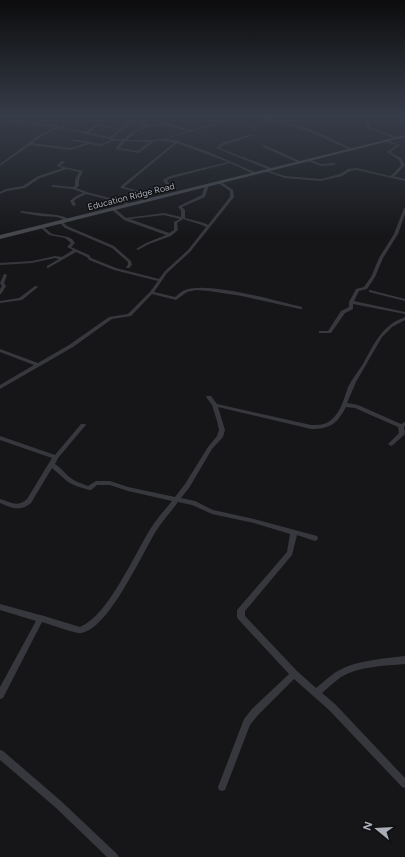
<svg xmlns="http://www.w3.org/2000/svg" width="405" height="857" font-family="Figtree,sans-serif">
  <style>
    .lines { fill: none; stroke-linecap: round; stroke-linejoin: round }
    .street { fill: #37383d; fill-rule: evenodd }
    .secondary { fill: #45474d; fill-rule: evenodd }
    .labels { text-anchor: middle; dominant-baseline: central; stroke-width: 3; stroke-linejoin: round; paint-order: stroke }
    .far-street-label { font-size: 9px; fill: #a8adb8; stroke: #111113 }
  </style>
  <rect width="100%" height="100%" fill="#161618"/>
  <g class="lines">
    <path class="street" d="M5 117C9 117 12 118 14 121L17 122 23 117H26L20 122 52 125 62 127C63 122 67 117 73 117L65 123 64 128 86 132 96 124 120 129 129 122 136 121 144 122 148 125 163 124 159 120 160 117H162L161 120 166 123 191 130 237 117H242L166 139 178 141 206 151 257 173 254 174 230 163 172 178 167 180 172 189 169 190 163 180 170 176 228 162 204 153 177 143 124 187 148 193V195L121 188V186L174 143C152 138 155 141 139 153L116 149V147L122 141H113L101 146 89 144 71 150 30 145 0 166V164L39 135 55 127 13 123 11 120ZM139 122 146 126C137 128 131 133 124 139H114L113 138C120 132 129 122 139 122ZM159 125 168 126 188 131 163 139 152 140H127C137 130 146 126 159 125ZM97 126 119 130 110 137 89 133ZM58 128 110 139 111 140 101 144 73 139 72 141 86 143 71 148 32 143 41 137ZM126 141 149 142 138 151 119 148Z
      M201 117H209L190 121 189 120Z
      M261 117H266L310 129 353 149 351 150 308 131 274 121 250 128V126L272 121Z
      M364 117H366L370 127 399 138 397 139 368 128Z
      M395 119 405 120V122L396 121Z
      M252 134 254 135 224 145 219 148 272 168V170H270L216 148 222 143Z
      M386 140 400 145 390 152 401 158 405 165 396 175 393 176 405 179V181L357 170 350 171 342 176 321 181 285 178 264 171 266 170 285 176 321 179 340 174 348 169 357 168 390 176 394 173 401 165 399 160 387 152 397 145 386 142Z
      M263 145H265L302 162 299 163 263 147Z
      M308 159 321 164 334 163 336 164 334 165 321 166 307 161V159Z
      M62 161 65 162 60 166 83 171 79 180V186L76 188 87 192 132 204 130 205 86 194 76 199 74 201 76 205 73 206 70 201C74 197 78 195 83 193L73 189 53 187 51 186 53 185 73 187 75 186V180L79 172 67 169 40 178 25 188 7 191 0 194V192L6 189 23 186 38 176 63 168 56 166Z
      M218 181H220L233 190 234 197 190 252 167 273 154 292 175 297C178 295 181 291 185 290 208 281 276 301 302 307V309H300L242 296 209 291 196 290 187 292 176 300 152 294 131 316 112 319 73 347 0 389V385L34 365 0 352V349L38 363 69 345 109 317 128 314 150 292 158 281 114 270 89 260 87 257 76 252 48 268H47V266L59 259 55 258 32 263 0 265V263L32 261 55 256 62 257 73 250 67 247 71 243 65 238 49 235 40 227V225H41L52 234 68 237 72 239 75 243 71 247 89 255 91 258 116 268 159 279 165 271 188 250 206 227 202 225 183 219 177 223 178 230 171 236 149 244 138 250 136 249 146 243 166 235 124 220 111 209 114 208 126 218 164 213 181 217V210L178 207 179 206 202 195 205 185 207 184 209 185 205 197 182 207 185 210V218L204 223 208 225 230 197V191L218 183ZM164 215 180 219 174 222V230L169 233 130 219Z
      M404 208H405V214L398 234 383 258 375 277 367 289 359 291 354 301 405 312V314L353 304V309L345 313 331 333H319V331H328L341 311 349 307V302L356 289 364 287 371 277 379 258 394 234Z
      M21 211 57 215 65 217 69 220 67 221 57 217 41 216 22 213 20 212Z
      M60 221H62L67 226 114 246 131 261 132 265 129 268H127L126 267 128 265V262L112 248 65 228 60 223Z
      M4 274H5L7 275 4 283 6 286 1 294H0V289L2 286 0 283Z
      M35 286H37L38 287 22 300 0 303V301L19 298Z
      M369 290H370L405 299V301L369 292Z
      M405 317V320L392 327 382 337 356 382 347 403 358 405 401 424 405 422V426L404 427 405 434 393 445 391 446 388 444 399 433 398 427 355 408 346 407C337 424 330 429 311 429L218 407 225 430 223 437 212 449 189 488 181 498 195 501 213 510 254 519 317 536 318 538 317 540 315 541 297 535 292 555 245 611V616L297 671 316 688C323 683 328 677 336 672 356 660 382 659 405 656V664C384 666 360 666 341 677 334 682 328 688 322 693L335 704 405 778V788L402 787 329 710 294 679 258 715 250 725 225 790 222 791 219 790 218 787 244 719 252 709 289 674 238 619 237 617V610L287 552 290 534 254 523 212 514 192 505 178 502C171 512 162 521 156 531 142 554 108 630 81 633 76 634 49 624 42 622L3 698 0 699V687L36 621 0 610V604L40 615H41L44 616 80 627C108 616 135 553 151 528 157 518 165 510 172 501L128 491 110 485H97L91 490H89L86 489 76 486 68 482 52 468 31 503C20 512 12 508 0 503V499C11 502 17 508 27 499L52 458 0 440V436L55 455 81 424H85L86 425 85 426 58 458 55 464C60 467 63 471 67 475 73 481 80 483 88 486L96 481H110L128 487 175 497 185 484 208 447 217 436 219 430 217 421 212 405 206 397 207 396H211L217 404 311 425C319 425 325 425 331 420 341 412 344 398 348 387 352 379 358 372 363 364 374 344 382 325 405 317Z
      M0 750 3 751 61 801 117 854 119 857H107L55 807 0 760Z"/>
    <path class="secondary" d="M405 135V137L0 239V235Z"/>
  </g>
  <linearGradient id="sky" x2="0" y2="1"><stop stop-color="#0c0c0d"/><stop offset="0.49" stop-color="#363c48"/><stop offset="1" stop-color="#363c48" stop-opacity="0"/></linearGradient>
  <rect width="405" height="237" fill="url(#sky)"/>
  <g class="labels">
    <g class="far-street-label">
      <text transform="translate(131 196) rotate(-14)">Education Ridge Road</text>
    </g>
  </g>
  <g transform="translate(377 829) rotate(288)" stroke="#111113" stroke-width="3" paint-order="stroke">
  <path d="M0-3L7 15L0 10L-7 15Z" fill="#a8adb8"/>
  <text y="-6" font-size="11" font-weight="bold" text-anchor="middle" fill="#a8adb8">N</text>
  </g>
</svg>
